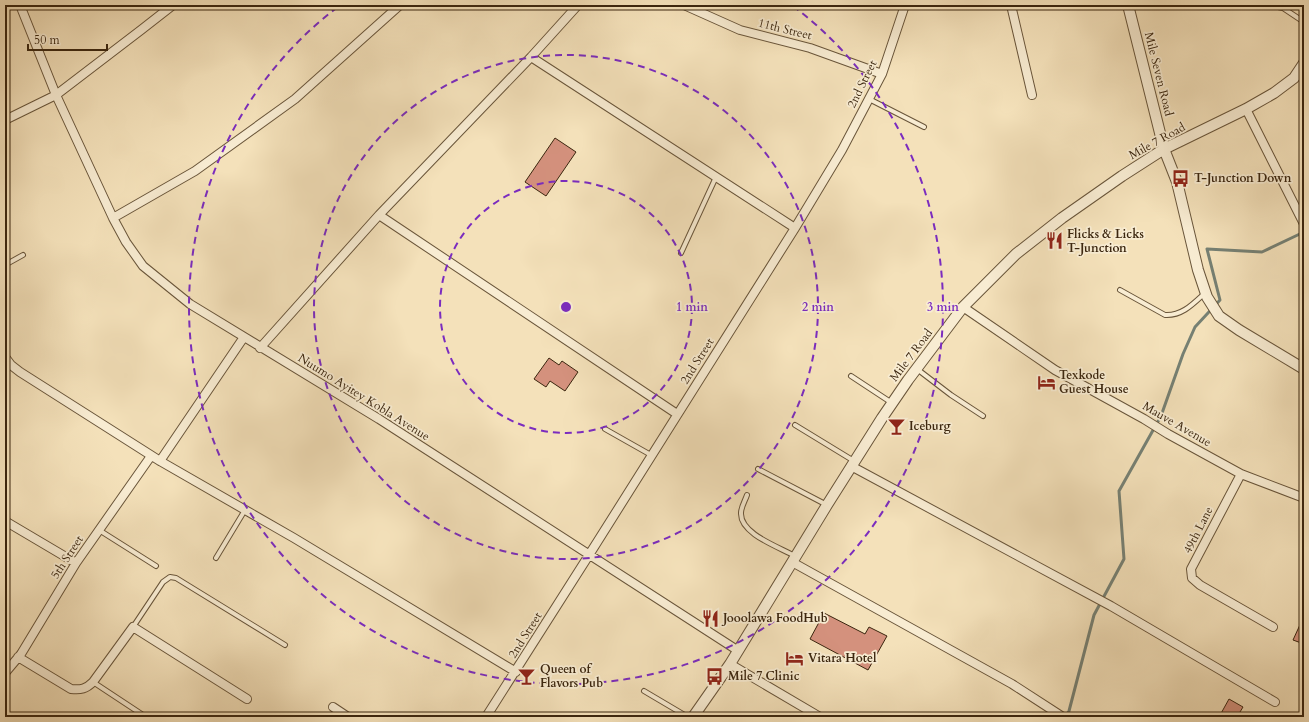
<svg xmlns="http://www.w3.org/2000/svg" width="1309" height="722" font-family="Cardo,serif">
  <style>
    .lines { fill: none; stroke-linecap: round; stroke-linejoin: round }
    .stream { stroke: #768073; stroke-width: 3 }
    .building { fill: #d4917d; stroke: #3b260f }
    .service-casing { stroke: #69553a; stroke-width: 6 }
    .minor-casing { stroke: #69553a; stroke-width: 10 }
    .tertiary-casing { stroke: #69553a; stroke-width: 12 }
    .service { stroke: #f8ecd2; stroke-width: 4 }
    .minor { stroke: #f8ecd2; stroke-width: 8 }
    .tertiary { stroke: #f8ecd2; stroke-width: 10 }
    .ring { fill: none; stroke: #7b2cbf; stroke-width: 2; stroke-dasharray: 7 5 }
    .labels { text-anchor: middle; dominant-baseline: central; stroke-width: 3.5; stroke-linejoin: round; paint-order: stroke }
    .street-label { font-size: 12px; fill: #3b260f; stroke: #f8ecd2 }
    .poi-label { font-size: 12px; font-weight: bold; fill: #3b260f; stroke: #f8ecd2; text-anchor: start }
    .centre { fill: #7b2cbf; stroke: #f8ecd2; stroke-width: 2 }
    .ring-label { font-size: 12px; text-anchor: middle; font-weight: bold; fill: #7b2cbf; stroke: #f8ecd2; stroke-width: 3.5; stroke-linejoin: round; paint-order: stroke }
  </style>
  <rect width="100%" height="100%" fill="#f4e1ba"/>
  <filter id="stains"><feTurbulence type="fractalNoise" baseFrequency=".005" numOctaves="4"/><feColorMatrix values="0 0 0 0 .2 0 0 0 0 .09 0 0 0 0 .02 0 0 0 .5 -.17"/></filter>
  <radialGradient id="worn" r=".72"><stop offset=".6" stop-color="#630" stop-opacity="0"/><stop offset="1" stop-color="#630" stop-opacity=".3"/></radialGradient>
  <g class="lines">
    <path class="stream" d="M1065 717 1069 711 1094 615 1124 559 1119 491 1161 416 1183 354 1195 327 1220 300 1207 249 1262 252 1304 232"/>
  </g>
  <path class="building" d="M555 138 576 152 546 196 525 182Z
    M549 358 559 365 562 361 578 372 565 391 550 381 546 387 534 379Z
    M824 613 865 634 869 627 887 636 868 670 810 639Z
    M1304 616V644L1293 640Z
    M1229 699 1243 707 1237 717H1219Z"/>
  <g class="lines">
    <defs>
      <path id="service" d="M1268 5 1283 8 1304 22
        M869 99 924 127
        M681 253 716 177
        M5 265 23 255
        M1120 290 1165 315C1182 316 1193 304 1205 293
        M917 369 951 395 983 416
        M851 376 892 403
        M795 425 854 461
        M605 429 651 455
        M758 469 827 505
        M747 495C745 501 741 507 741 513 740 534 779 547 795 556
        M99 530 156 566
        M216 558 245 510
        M133 627 163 582 170 577 176 578 285 645
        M93 682 146 717
        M644 691 688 717"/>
      <path id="minor" d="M20 5 56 95 113 218 126 242 143 266 190 304 379 419 737 650
        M684 5 740 30 810 48 882 74
        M1011 5 1032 95
        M531 57 795 228
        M1246 109 1304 224
        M5 120 56 95 141 30 173 5
        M379 215 677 414
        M113 218 195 171 295 99 400 5
        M963 307 1055 370 1144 419 1168 434 1241 474 1304 498
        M260 348 379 215 531 57 578 5
        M5 357 11 365 20 372 160 461 294 538 516 672
        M160 461 244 337
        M851 466 1111 606 1275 702
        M1241 474 1191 569 1192 578 1200 585 1273 627
        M5 521 76 563
        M792 562 1012 684 1063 717
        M18 657 71 689C81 690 86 689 93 682L133 627 247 699
        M730 664 820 717
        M5 673 21 654 76 563 151 456
        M333 707 348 717
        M486 717 589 555 795 228 842 150 882 74 905 5"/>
      <path id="tertiary" d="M1128 5 1164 149 1177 182 1198 270 1207 297 1219 316 1239 330 1304 369
        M693 717 730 664 827 505 882 418 908 380 963 307 1016 254 1062 218 1122 176 1164 149 1246 109 1274 93 1294 78 1304 63"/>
    </defs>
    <use href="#service" class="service-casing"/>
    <use href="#minor" class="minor-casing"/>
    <use href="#tertiary" class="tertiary-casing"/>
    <use href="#service" class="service"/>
    <use href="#minor" class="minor"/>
    <use href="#tertiary" class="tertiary"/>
  </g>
  <g class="ring">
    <circle cx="566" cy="307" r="126"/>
    <circle cx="566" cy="307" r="252"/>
    <path d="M793 6A377 377 0 1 1 339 6"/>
  </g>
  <defs>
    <symbol id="bus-bare" viewBox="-9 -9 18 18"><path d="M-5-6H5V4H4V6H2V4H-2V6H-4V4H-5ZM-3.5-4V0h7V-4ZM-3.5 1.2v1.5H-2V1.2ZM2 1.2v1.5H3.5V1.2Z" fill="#8f2418" stroke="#f8ecd2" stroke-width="2.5" paint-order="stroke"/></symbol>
    <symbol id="restaurant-bare" viewBox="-9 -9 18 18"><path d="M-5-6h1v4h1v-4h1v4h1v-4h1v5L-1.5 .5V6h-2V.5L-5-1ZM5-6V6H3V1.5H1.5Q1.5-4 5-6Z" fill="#8f2418" stroke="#f8ecd2" stroke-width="2.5" paint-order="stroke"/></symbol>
    <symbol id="hotel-bare" viewBox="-9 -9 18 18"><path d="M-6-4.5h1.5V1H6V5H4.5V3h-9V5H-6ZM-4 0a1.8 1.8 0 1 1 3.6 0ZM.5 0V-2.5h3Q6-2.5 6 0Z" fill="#8f2418" stroke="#f8ecd2" stroke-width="2.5" paint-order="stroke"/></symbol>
    <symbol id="bar-bare" viewBox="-9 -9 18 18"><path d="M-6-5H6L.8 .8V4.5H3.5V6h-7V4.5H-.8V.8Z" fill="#8f2418" stroke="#f8ecd2" stroke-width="2.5" paint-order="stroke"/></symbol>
  </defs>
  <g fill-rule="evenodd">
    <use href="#bus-bare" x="1168" y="166" width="25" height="25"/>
    <use href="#restaurant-bare" x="1042" y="228" width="25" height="25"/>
    <use href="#hotel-bare" x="1034" y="370" width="25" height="25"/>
    <use href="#bar-bare" x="884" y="414" width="25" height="25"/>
    <use href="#restaurant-bare" x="698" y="606" width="25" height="25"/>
    <use href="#hotel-bare" x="782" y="646" width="25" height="25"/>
    <use href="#bar-bare" x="514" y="664" width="25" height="25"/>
    <use href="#bus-bare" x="702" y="664" width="25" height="25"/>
  </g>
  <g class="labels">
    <g class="street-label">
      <text transform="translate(785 29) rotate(14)">11th Street</text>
      <text transform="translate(1159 74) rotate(76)">Mile Seven Road</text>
      <text transform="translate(862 84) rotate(-64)">2nd Street</text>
      <text transform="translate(1157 141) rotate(-29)">Mile 7 Road</text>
      <text transform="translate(911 355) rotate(-53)">Mile 7 Road</text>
      <text transform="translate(697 361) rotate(-58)">2nd Street</text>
      <text transform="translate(364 397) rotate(32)">Nuumo Ayitey Kobla Avenue</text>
      <text transform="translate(1177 424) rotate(30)">Mauve Avenue</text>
      <text transform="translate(1198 530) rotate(-63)">49th Lane</text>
      <text transform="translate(67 557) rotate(-57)">5th Street</text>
      <text transform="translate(525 635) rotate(-58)">2nd Street</text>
    </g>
    <g class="poi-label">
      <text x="1194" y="178">T-Junction Down</text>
      <text x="1067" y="234">Flicks &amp; Licks<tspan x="1067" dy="14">T-Junction</tspan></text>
      <text x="1059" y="375">Texkode<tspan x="1059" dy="14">Guest House</tspan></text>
      <text x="909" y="426">Iceburg</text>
      <text x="723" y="618">Jooolawa FoodHub</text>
      <text x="808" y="658">Vitara Hotel</text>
      <text x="540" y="669">Queen of<tspan x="540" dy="14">Flavors Pub</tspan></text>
      <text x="728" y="676">Mile 7 Clinic</text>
    </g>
  </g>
  <circle cx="566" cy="307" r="6" class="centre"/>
  <g class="ring-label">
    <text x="692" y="311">1 min</text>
    <text x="818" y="311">2 min</text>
    <text x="943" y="311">3 min</text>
  </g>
  <rect width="1309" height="722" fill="none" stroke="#f4e1ba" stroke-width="20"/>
  <rect x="6" y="6" width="1297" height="710" fill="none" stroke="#3b260f" stroke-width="2"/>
  <rect x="10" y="10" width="1289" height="702" fill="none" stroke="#3b260f"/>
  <path d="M28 44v6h79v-6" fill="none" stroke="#3b260f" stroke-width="2"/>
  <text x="34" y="44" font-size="12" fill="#3b260f" stroke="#f8ecd2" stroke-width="3" paint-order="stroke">50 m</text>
  <rect width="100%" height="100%" filter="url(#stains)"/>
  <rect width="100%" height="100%" fill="url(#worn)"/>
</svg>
